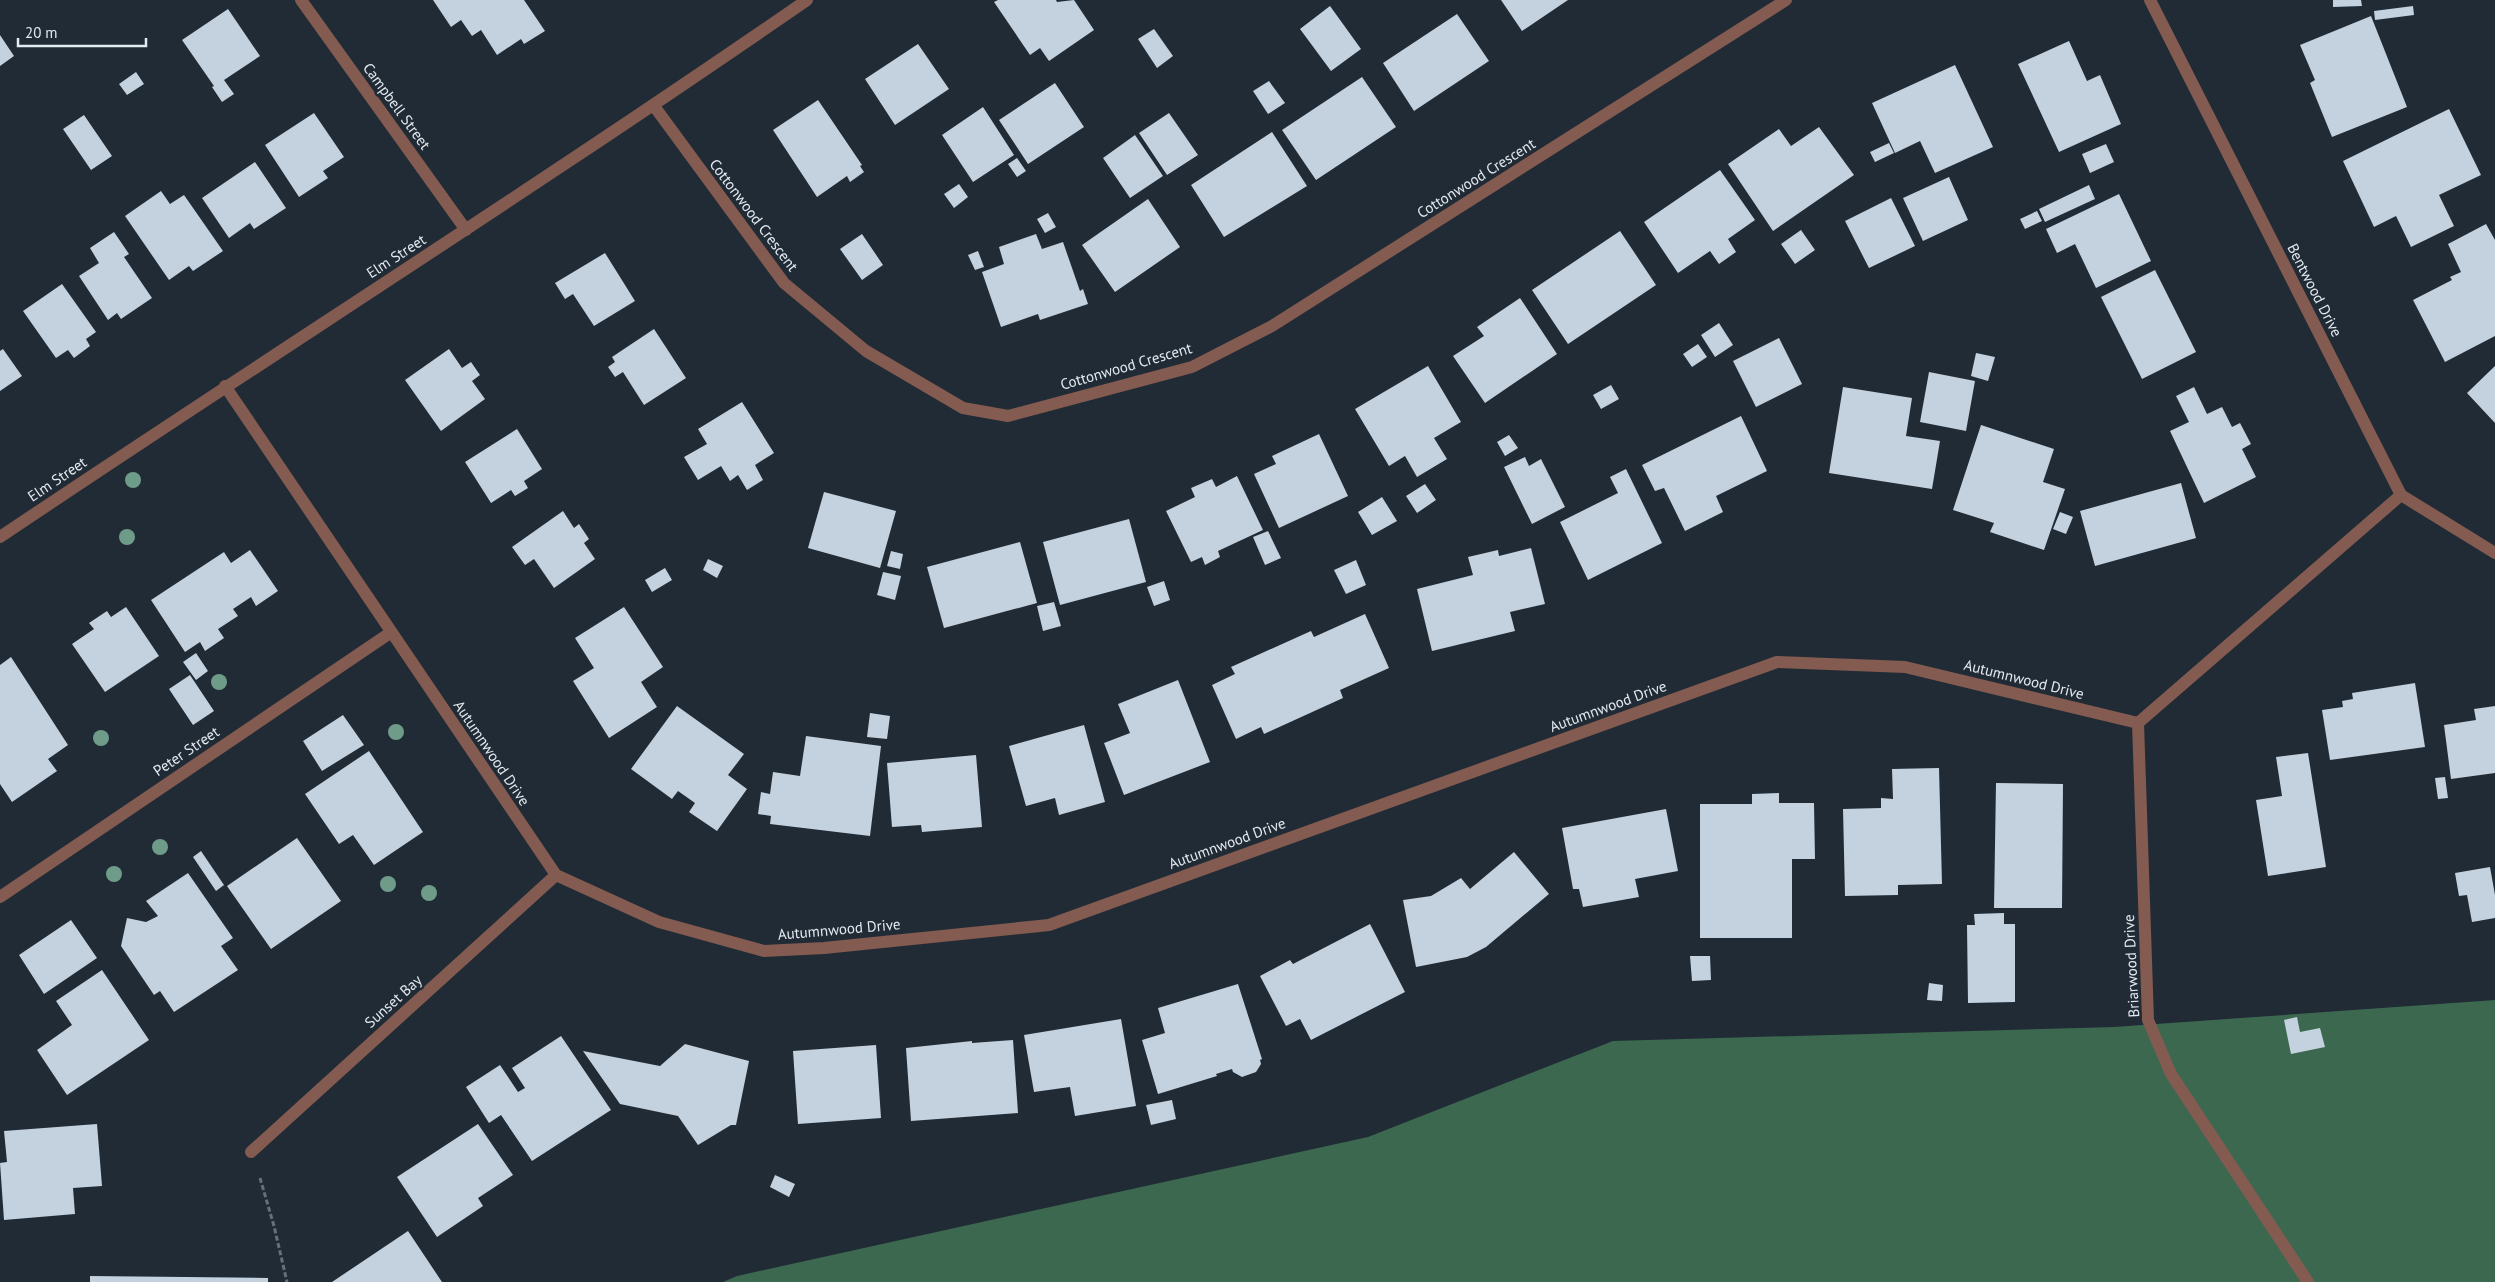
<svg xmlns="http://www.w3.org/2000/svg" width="2495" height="1282" font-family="'PT Sans',sans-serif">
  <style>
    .forest { fill: #3b684f }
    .building { fill: #c4d1de }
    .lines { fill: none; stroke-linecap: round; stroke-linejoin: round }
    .path { stroke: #677079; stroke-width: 3; stroke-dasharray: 5 2.5; stroke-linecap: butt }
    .minor { stroke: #835b50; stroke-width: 12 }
    .tree { fill: #6f9c89 }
    .labels { text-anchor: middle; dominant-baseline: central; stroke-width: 5; stroke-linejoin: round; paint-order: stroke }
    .street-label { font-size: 15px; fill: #e2e9f0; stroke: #212b35 }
  </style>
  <rect width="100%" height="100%" fill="#212b35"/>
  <path class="forest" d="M2495 1000V1282H723L737 1276 1368 1137 1613 1041 2114 1027Z"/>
  <path class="building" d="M433 0H524L545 31 524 44 521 39 497 55 481 30 472 36 461 20 451 27Z
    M998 0H1056L1057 2 1074 0 1094 30 1049 61 1040 48 1030 55 994 2Z
    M1501 0H1568L1522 31Z
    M2333 0H2361L2362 6 2333 7Z
    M1330 6 1361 49 1331 71 1300 29Z
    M2413 6 2414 15 2375 20 2374 11Z
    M228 9 260 56 224 80 234 94 222 102 212 87 214 86 182 40Z
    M1457 14 1489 61 1414 111 1383 63Z
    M2371 16 2407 107 2332 137 2310 83 2315 80 2300 45Z
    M1154 29 1173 56 1157 68 1138 39Z
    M0 35 14 56 0 66Z
    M2069 41 2087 81 2100 75 2121 124 2059 152 2018 64Z
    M918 44 949 89 895 125 865 79Z
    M1955 65 1993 147 1935 173 1920 141 1895 153 1872 103Z
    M136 72 144 84 127 95 119 84Z
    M1362 77 1396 127 1316 180 1282 130Z
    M1269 81 1285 103 1268 114 1253 91Z
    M1055 83 1084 127 1028 164 999 120Z
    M818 100 862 165 860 166 864 172 850 182 847 176 817 197 773 130Z
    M983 107 1014 155 973 182 942 135Z
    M2449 109 2481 175 2439 195 2454 226 2411 247 2396 216 2374 227 2343 161Z
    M314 113 344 157 323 171 328 178 299 197 265 145Z
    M1169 113 1198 155 1167 175 1139 133Z
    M84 115 112 156 91 170 63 129Z
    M1819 127 1854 175 1773 231 1728 164 1779 129 1791 146Z
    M1272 132 1307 186 1224 237 1191 185Z
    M1135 135 1163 176 1130 198 1103 158Z
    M1889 143 1894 153 1875 162 1870 152Z
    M2106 144 2114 162 2090 173 2082 154Z
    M1017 158 1026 171 1017 177 1008 164Z
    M255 162 286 208 254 229 250 223 229 238 202 198Z
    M1720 170 1755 220 1728 239 1736 252 1719 264 1710 251 1678 273 1644 222Z
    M1949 177 1968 220 1923 241 1903 198Z
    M959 184 968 197 954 208 944 194Z
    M2089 185 2095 199 2045 222 2039 209Z
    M161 191 170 204 184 195 223 251 193 271 189 266 169 280 125 216Z
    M2119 194 2151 261 2096 288 2075 244 2057 253 2046 229Z
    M1891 198 1915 246 1869 268 1845 221Z
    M1148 199 1180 247 1115 292 1082 245Z
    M2037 211 2042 221 2025 229 2020 219Z
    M1048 213 1056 227 1045 233 1037 219Z
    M2486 224 2495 240V336L2445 362 2413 300 2452 280 2450 277 2461 272 2448 244Z
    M1801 230 1815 250 1795 264 1781 244Z
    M1620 231 1656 285 1568 344 1532 290Z
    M114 232 129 254 124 257 152 298 121 319 117 313 108 320 79 276 99 263 90 248Z
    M862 234 883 265 862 280 840 249Z
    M1036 234 1042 249 1063 242 1080 291 1083 289 1088 304 1040 320 1038 314 1001 327 982 272 1004 264 999 247Z
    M978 251 984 267 975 270 968 255Z
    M605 253 635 301 594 326 573 294 565 299 555 283Z
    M2155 270 2196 352 2142 379 2101 297Z
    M62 284 96 332 86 339 90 346 74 358 68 350 56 358 23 311Z
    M1520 298 1557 354 1485 403 1453 356 1484 336 1477 327Z
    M1719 323 1733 345 1715 357 1701 335Z
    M654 329 686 378 644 405 623 372 615 377 608 367 615 362 612 357Z
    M1779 338 1802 384 1756 407 1733 361Z
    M1698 344 1707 357 1692 367 1683 354Z
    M3 349 22 376 0 391V351Z
    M449 349 462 368 471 362 480 375 472 381 485 399 441 431 405 380Z
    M1976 353 1995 357 1988 381 1971 376Z
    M1428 366 1461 422 1434 438 1447 459 1417 477 1405 456 1389 466 1355 409Z
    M2495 366V423L2467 393Z
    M1929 372 1975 381 1966 431 1920 422Z
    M1611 385 1619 399 1601 409 1593 395Z
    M1843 387 1912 398 1906 436 1940 441 1932 489 1829 473Z
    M2194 387 2207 414 2222 407 2232 427 2240 423 2251 444 2242 449 2256 477 2204 503 2170 431 2189 422 2176 396Z
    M742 402 774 453 755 465 763 480 747 490 738 475 730 481 721 466 698 480 684 457 707 444 698 429Z
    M1741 416 1767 471 1716 496 1723 512 1685 531 1664 488 1655 491 1642 465Z
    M1981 425 2054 449 2043 482 2065 489 2044 550 1990 532 1994 523 1953 510Z
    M517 429 542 469 524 481 528 488 515 496 511 490 491 503 465 462Z
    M1319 434 1348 496 1279 528 1254 474 1276 464 1272 456Z
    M1509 435 1518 448 1505 456 1497 442Z
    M1525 457 1529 466 1541 459 1565 507 1532 524 1504 467Z
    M1626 469 1662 543 1588 580 1560 522 1618 493 1610 477Z
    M1237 476 1263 530 1218 551 1220 557 1205 565 1202 557 1191 562 1166 511 1195 497 1191 488 1212 479 1216 487Z
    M2181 483 2196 538 2095 566 2080 511Z
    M1425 484 1436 500 1417 513 1406 496Z
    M824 492 896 511 880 568 808 548Z
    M1382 497 1397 521 1372 535 1358 512Z
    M563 511 574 528 579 524 589 539 584 543 595 559 554 588 534 559 525 565 512 547Z
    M2060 512 2073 517 2066 534 2053 529Z
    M1129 519 1146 582 1060 605 1043 542Z
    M1268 531 1281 558 1265 565 1253 537Z
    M1020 542 1037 603 944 628 927 567Z
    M1531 548 1545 604 1510 612 1515 631 1432 651 1417 589 1473 575 1468 557 1498 550 1499 556Z
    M250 550 278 591 256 606 251 597 233 609 238 616 218 629 224 638 205 651 200 642 185 652 151 600 224 552 231 563Z
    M891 551 903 554 900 569 887 566Z
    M708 559 723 566 717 578 703 570Z
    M1356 560 1366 585 1346 594 1334 570Z
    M665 568 672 580 652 592 645 580Z
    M883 572 901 576 895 600 877 595Z
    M1164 581 1170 600 1154 606 1147 587Z
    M1054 602 1061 626 1043 631 1037 606Z
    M126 607 159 656 105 692 72 644 94 629 89 623 107 611 111 617Z
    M624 607 663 667 641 682 657 707 609 738 573 681 594 668 575 638Z
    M1365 614 1389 668 1340 690 1343 698 1264 734 1261 727 1236 739 1212 685 1235 674 1231 667 1311 631 1314 637Z
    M196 653 208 671 196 680 183 662Z
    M11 657 68 745 48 759 57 771 12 802 0 784V665Z
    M190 675 214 711 193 725 169 689Z
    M1178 680 1210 762 1124 795 1104 743 1130 733 1118 704Z
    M2415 683 2425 747 2330 760 2322 710 2343 707 2342 701 2353 699 2352 693Z
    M677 706 744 754 728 775 747 789 717 831 689 812 695 803 678 791 672 799 631 769Z
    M2495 706V773L2451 779 2444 725 2476 720 2474 709Z
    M870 713 890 716 887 739 867 737Z
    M343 715 364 745 322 771 303 741Z
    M1084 725 1105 802 1059 815 1055 798 1026 806 1009 746Z
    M806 736 881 746 870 836 770 824 771 816 758 814 761 792 770 794 773 772 800 776Z
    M369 751 423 832 374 865 353 835 339 844 305 794Z
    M2308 753 2326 867 2268 876 2256 800 2282 796 2276 757Z
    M976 755 982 827 922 832 921 825 892 827 887 763Z
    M1939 768 1942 884 1898 885V895L1845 896 1843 809 1881 808V798L1893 799 1892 769Z
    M2445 777 2448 798 2438 799 2435 778Z
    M1996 783 2063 784 2062 908H1994Z
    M1779 793V803H1814L1815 859H1792V938H1700V804H1752V794Z
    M1666 809 1678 871 1635 879 1639 897 1583 907 1579 889H1573L1562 828Z
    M297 838 341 901 271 949 227 886Z
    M201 851 224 885 216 891 193 857Z
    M1514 852 1549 894 1486 947 1467 957 1416 967 1403 900 1431 896 1461 878 1470 889Z
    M2490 867 2495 895V918L2472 922 2467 895 2459 896 2455 873Z
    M188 873 233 938 221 946 238 970 174 1012 160 991 154 995 121 946 127 918 146 922 158 916 146 901Z
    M2004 913V924H2015V1002L1968 1003 1967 925H1975L1974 914Z
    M71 920 97 958 44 994 19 955Z
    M1370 924 1405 992 1311 1040 1300 1019 1286 1026 1260 976 1290 960 1293 964Z
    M1690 956H1710L1711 980 1692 981Z
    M102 970 149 1040 67 1095 37 1050 72 1025 56 1001Z
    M1929 983 1943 985 1942 1001 1927 1000Z
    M1238 984 1262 1059 1260 1060 1261 1064 1256 1072 1242 1077 1233 1072 1232 1069 1216 1074 1217 1076 1158 1094 1142 1040 1165 1033 1158 1008Z
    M2297 1017 2300 1032 2320 1028 2325 1047 2291 1054 2284 1020Z
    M1121 1019 1136 1106 1075 1116 1070 1087 1034 1092 1024 1035Z
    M561 1036 611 1110 532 1161 501 1115 489 1123 466 1087 500 1065 518 1092 525 1088 512 1068Z
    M1013 1040 1018 1113 911 1121 906 1048 972 1041V1043Z
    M685 1044 749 1061 736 1125H731L698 1145 678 1116 620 1104 583 1051 660 1066Z
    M876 1045 881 1118 798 1124 793 1051Z
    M1172 1100 1176 1119 1151 1125 1146 1105Z
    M97 1124 102 1186 73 1188 75 1214 4 1220 0 1163 7 1162 4 1131Z
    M478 1124 513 1175 478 1198 483 1206 437 1237 397 1177Z
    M775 1175 795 1184 789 1197 770 1187Z
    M408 1231 442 1282H332Z
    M90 1276 268 1278V1282H90Z"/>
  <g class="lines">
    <path class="path" d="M260 1178 274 1226 287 1282"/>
    <path class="minor" d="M301 0 466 230
      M2150 0 2401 495 2495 553
      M654 106 784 283 866 351 963 408 1008 416 1192 367 1272 326 1786 0
      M225 386 556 875 659 922 764 951 824 948 1049 925 1777 662 1905 667 2138 723
      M0 537C268 357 541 184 807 0
      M2138 723 2148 1020 2171 1074 2308 1282
      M2138 723 2401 495
      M0 897 390 633
      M251 1152 556 875"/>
  </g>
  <g class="tree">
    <circle cx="133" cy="480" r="8"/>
    <circle cx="127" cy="537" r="8"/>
    <circle cx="219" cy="682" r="8"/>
    <circle cx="396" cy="732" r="8"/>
    <circle cx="101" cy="738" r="8"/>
    <circle cx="160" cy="847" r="8"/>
    <circle cx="114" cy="874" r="8"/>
    <circle cx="388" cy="884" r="8"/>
    <circle cx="429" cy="893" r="8"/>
  </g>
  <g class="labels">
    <g class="street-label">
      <text transform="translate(397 106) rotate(54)">Campbell Street</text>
      <text transform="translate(1476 178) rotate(-32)">Cottonwood Crescent</text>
      <text transform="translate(754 215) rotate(53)">Cottonwood Crescent</text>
      <text transform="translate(396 256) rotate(-33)">Elm Street</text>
      <text transform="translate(2315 290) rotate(63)">Bentwood Drive</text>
      <text transform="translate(1126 366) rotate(-16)">Cottonwood Crescent</text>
      <text transform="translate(57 479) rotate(-34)">Elm Street</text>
      <text transform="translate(2024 679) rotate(14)">Autumnwood Drive</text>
      <text transform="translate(1608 706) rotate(-20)">Autumnwood Drive</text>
      <text transform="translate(186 751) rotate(-34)">Peter Street</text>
      <text transform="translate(492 753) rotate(56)">Autumnwood Drive</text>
      <text transform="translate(1227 843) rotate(-20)">Autumnwood Drive</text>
      <text transform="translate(839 929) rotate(-5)">Autumnwood Drive</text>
      <text transform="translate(2131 966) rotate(-93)">Briarwood Drive</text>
      <text transform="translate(393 1001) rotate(-42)">Sunset Bay</text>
    </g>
  </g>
  <path d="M18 38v8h128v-8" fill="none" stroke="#e2e9f0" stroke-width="2.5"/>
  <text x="25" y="38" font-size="15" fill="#e2e9f0" stroke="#212b35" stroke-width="4" paint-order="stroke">20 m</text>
</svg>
